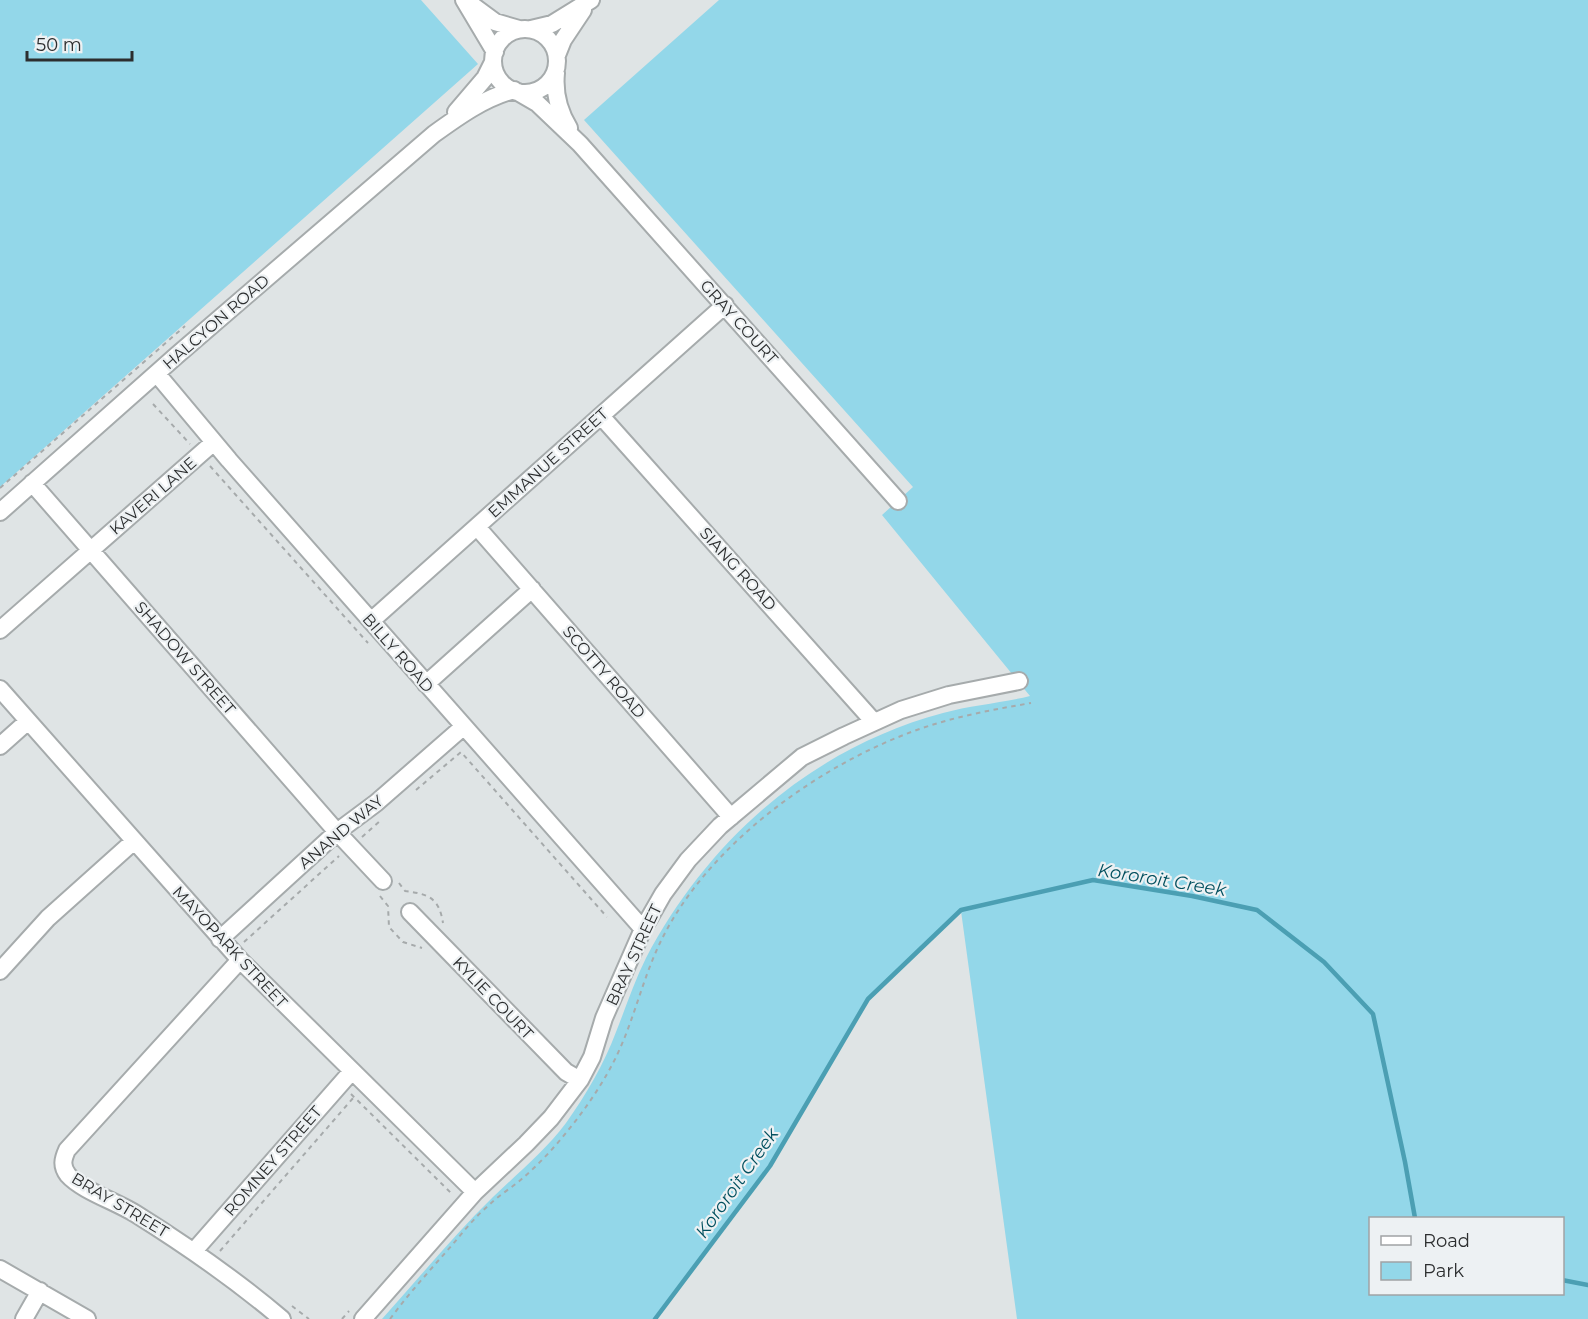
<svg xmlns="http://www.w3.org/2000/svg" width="1588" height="1319" font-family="Montserrat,sans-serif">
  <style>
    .green { fill: #93d7e9; fill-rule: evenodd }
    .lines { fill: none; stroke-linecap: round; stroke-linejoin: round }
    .stream { stroke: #4b9fb3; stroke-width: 4.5 }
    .minor-casing { stroke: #a6abac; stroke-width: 20 }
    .path { stroke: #a6aaab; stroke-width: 2; stroke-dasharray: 4.5 4.5; stroke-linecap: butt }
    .minor { stroke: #fff; stroke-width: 16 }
    .labels { text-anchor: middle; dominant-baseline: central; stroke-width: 4.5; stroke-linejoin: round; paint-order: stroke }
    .street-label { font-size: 16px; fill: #2c2e2f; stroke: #edf1f3 }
    .water-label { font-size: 18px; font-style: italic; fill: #02505f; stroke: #edf1f3 }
  </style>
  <rect width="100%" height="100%" fill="#dfe4e5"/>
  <path class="green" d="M0 0H421L478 64 0 487Z
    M719 0H1588V1319H1017L961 911 868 999 770 1166 655 1319H382C419 1278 454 1235 493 1197 518 1173 545 1151 566 1123 586 1095 604 1064 616 1032 626 1007 634 982 646 958 708 840 812 748 943 713 972 705 1002 703 1030 696L882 515 913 487 584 120ZM1370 1218H1562V1294H1370Z"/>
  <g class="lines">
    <path class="stream" d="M1562 1280 1588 1285
      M655 1319 770 1166 868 999 961 910 1093 880 1192 896 1257 910 1324 962 1373 1014 1405 1162 1415 1218"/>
    <defs>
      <path id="minor" d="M464 0 495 52
        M472 5 495 22 519 29
        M531 29 552 24 591 0
        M493 61a32 32 0 1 1 64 0a32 32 0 1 1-64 0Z
        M557 55 563 40 583 10
        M556 73C554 93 558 110 569 128
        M518 92 537 103 580 144 898 501
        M456 112 485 78 493 62
        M157 374 229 460 643 929
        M601 416 874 722
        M32 483 337 832 383 881
        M0 512 176 356 434 134C459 116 484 98 514 90
        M477 527 731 817
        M371 621 725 305
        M0 630 214 442
        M426 684 532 589
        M0 689 240 960 475 1192
        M0 746 28 721
        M410 912 566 1072 580 1080
        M220 939 337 832 376 803 463 727
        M240 960 67 1150C63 1159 61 1166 68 1175 81 1190 117 1202 136 1214 187 1246 236 1280 282 1319
        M0 971 48 918 134 841
        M194 1251 352 1071
        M0 1269 87 1319
        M24 1319 40 1291
        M363 1319 475 1192 526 1144 551 1118 580 1080 592 1057 604 1018 643 929 663 894 688 860 720 826 802 757 844 736 901 710 949 695 1019 681"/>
    </defs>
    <use href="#minor" class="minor-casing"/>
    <path class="path" d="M153 404 190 444
      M210 466 368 643
      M0 488 185 326
      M416 790 461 752 607 917
      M362 837 380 821
      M399 883 405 891C429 894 439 898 443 923
      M380 896 388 906 389 927 403 942 422 948
      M244 942 339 856
      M351 1094 453 1195
      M220 1251 354 1097
      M292 1306 309 1319
      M342 1319 349 1311
      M390 1319C410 1292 432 1268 453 1244 464 1231 475 1217 488 1206 499 1195 513 1187 524 1177 546 1158 566 1134 583 1111 596 1093 608 1074 617 1055 636 1015 644 972 665 933 713 842 818 766 914 731 952 717 991 710 1031 703"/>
    <use href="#minor" class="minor"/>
  </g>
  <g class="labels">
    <g class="street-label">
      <text transform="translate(216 322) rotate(-41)">HALCYON ROAD</text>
      <text transform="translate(739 322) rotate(48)">GRAY COURT</text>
      <text transform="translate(548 463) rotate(-42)">EMMANUE STREET</text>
      <text transform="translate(153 496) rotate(-41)">KAVERI LANE</text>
      <text transform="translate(738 569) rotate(48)">SIANG ROAD</text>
      <text transform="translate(398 653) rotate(49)">BILLY ROAD</text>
      <text transform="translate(185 658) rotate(49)">SHADOW STREET</text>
      <text transform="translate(604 672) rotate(49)">SCOTTY ROAD</text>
      <text transform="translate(341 832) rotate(-40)">ANAND WAY</text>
      <text transform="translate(230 947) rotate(47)">MAYOPARK STREET</text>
      <text transform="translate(634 955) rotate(-65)">BRAY STREET</text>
      <text transform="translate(493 998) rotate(46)">KYLIE COURT</text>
      <text transform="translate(273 1161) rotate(-49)">ROMNEY STREET</text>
      <text transform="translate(120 1205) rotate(31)">BRAY STREET</text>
    </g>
    <g class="water-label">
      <text transform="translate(1162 880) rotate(9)">Kororoit Creek</text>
      <text transform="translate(737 1183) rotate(-55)">Kororoit Creek</text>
    </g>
  </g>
  <rect x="1369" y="1217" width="195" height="78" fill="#edf1f3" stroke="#a0a3a5" stroke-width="1.5"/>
  <rect x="1381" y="1236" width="30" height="9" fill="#ffffff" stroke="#a0a3a5" stroke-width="1.5"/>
  <text x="1423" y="1247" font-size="18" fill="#2c2e2f">Road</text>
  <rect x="1381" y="1262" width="30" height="18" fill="#93d7e9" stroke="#a0a3a5" stroke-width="1.5"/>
  <text x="1423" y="1277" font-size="18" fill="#2c2e2f">Park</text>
  <path d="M27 51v9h105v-9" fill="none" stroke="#2c2e2f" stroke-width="3"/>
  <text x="36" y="51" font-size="18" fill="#2c2e2f" stroke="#edf1f3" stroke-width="4.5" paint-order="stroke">50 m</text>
</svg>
